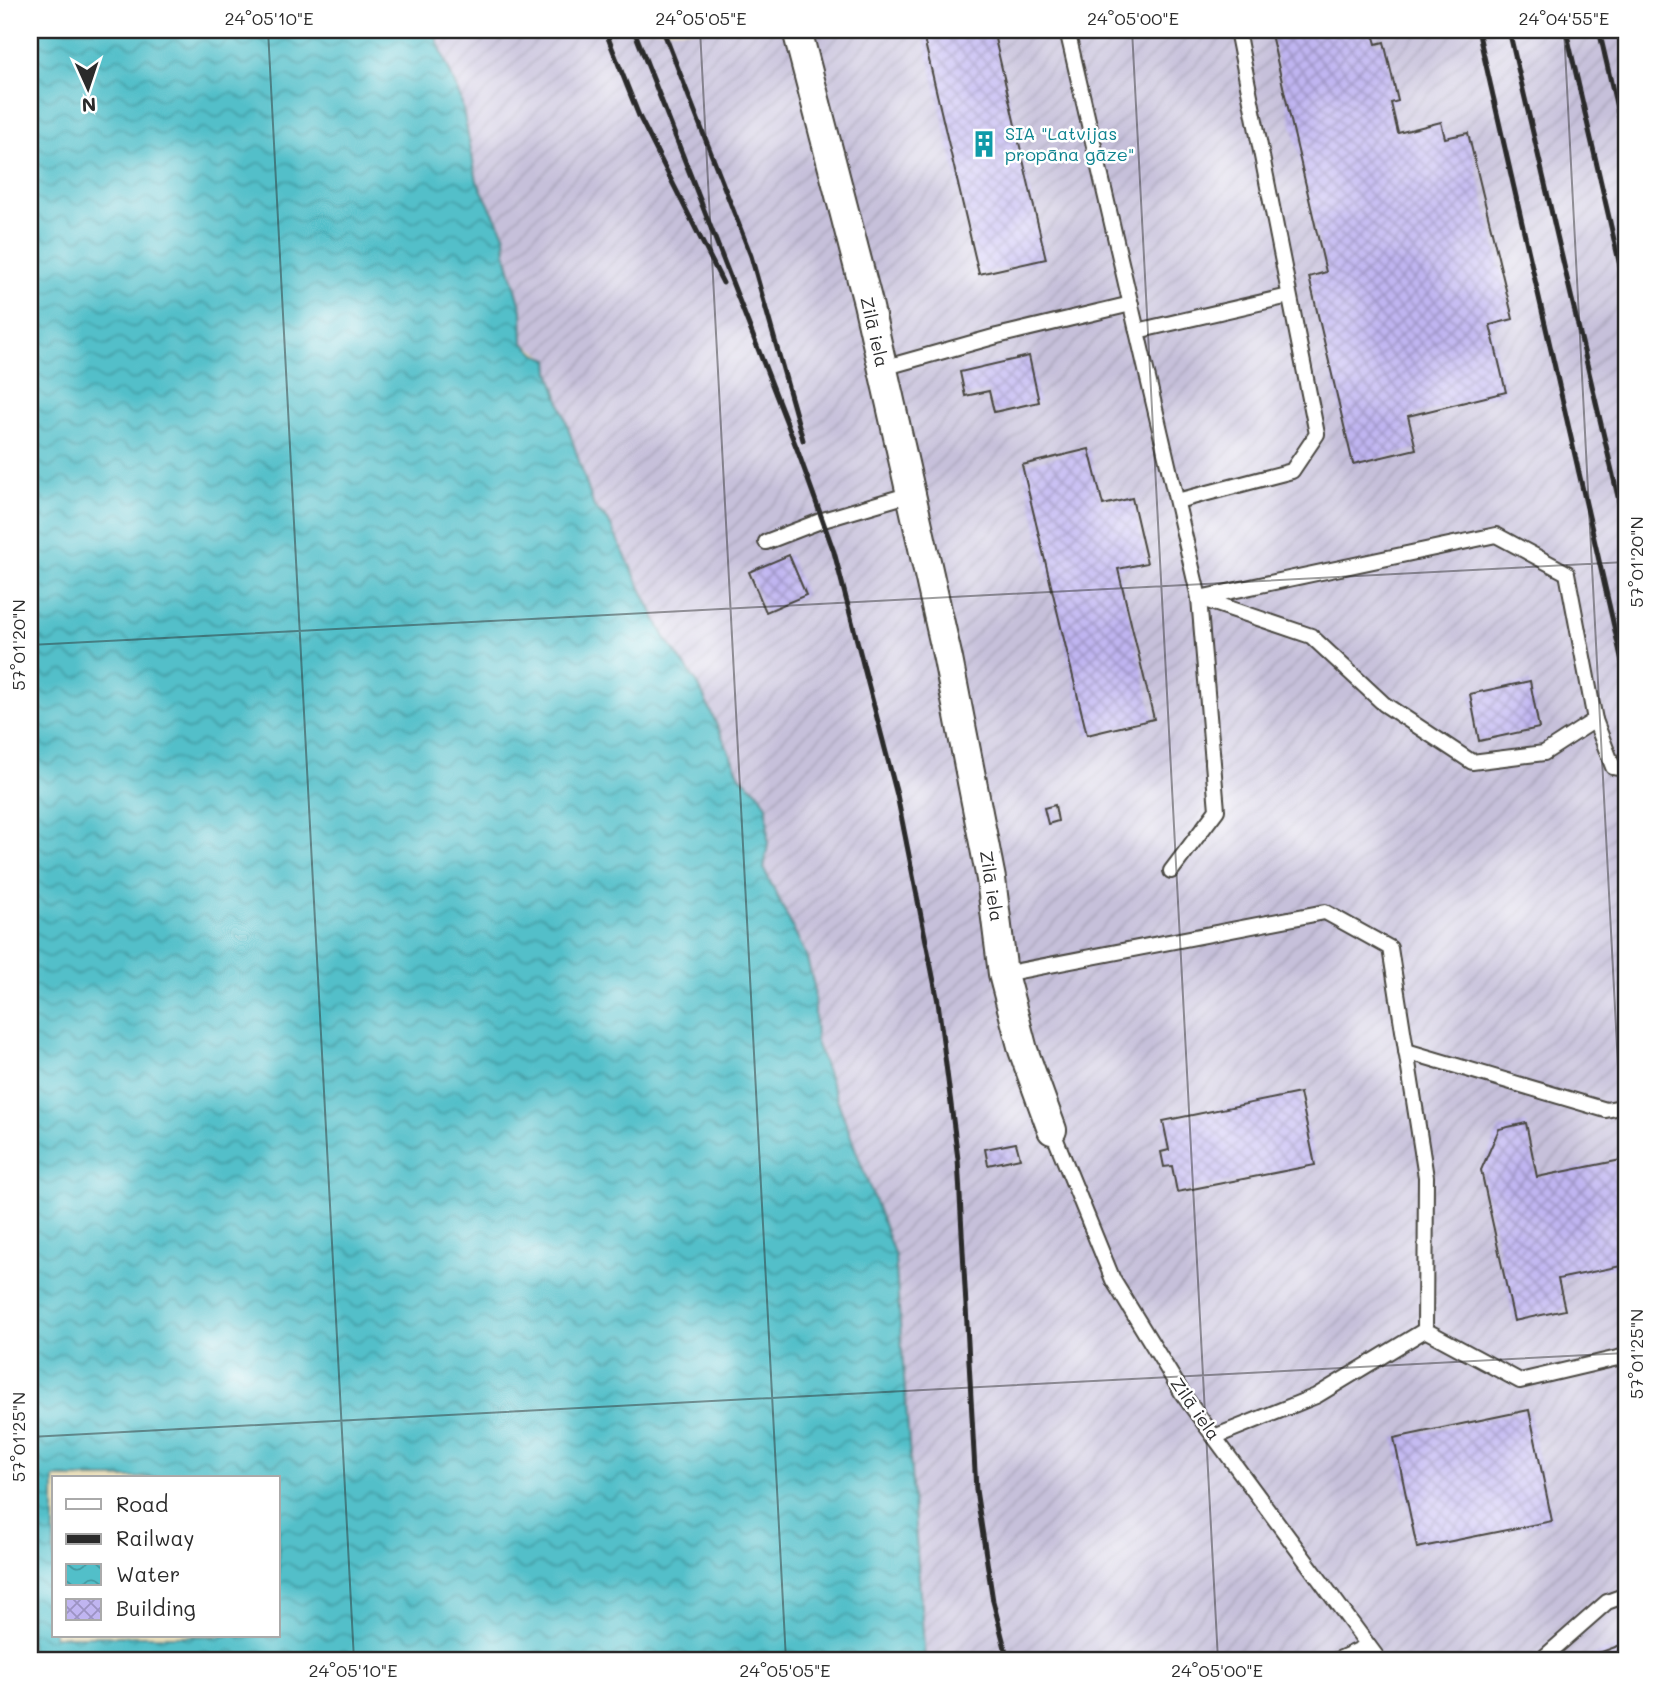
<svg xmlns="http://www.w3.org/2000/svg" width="1656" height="1690" font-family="Mali,sans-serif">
	<defs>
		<pattern id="industrial-furrows" width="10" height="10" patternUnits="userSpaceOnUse" patternTransform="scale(1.75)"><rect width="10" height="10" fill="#c6c0da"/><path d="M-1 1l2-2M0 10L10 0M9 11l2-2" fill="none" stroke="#aaa5bb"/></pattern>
		<pattern id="water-waves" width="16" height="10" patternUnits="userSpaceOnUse" patternTransform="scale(1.75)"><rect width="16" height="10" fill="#52bfc9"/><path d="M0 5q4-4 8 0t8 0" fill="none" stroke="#449ba3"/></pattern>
		<pattern id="building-cross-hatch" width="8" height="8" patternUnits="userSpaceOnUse" patternTransform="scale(1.75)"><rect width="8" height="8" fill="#c0b5f1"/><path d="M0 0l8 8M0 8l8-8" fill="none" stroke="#9c93c3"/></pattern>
	</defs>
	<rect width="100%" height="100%" fill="#fff"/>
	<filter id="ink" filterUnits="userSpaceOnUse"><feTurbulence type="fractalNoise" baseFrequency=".0143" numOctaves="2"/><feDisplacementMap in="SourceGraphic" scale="14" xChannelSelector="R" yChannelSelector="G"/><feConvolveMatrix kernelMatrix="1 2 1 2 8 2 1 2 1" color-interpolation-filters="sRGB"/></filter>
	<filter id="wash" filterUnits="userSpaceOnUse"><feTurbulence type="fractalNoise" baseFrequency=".00686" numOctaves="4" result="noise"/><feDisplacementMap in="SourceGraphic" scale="28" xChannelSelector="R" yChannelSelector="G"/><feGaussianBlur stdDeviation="1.57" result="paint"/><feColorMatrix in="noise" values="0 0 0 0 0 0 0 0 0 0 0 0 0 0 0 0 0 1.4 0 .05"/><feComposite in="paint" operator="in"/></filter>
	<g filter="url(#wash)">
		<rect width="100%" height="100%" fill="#eadfbb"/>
		<path fill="url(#industrial-furrows)" d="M 433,30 L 1626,30 L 1626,1660 L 925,1660 L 895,1256 L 816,1042 L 814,986 L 806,955 L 764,869 L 768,844 L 760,794 L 740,776 L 698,684 L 664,636 L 608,520 L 594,507 L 550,372 L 549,359 L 523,342 L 522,310 L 506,255 L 505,236 L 477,181 L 461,100 Z"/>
		<path fill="url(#water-waves)" stroke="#3e757a" stroke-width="2" fill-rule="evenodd" d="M 30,30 L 433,30 L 461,100 L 477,181 L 505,236 L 506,255 L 522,310 L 523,342 L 536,354 L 549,359 L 550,372 L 594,507 L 608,520 L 664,636 L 698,684 L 740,776 L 760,794 L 767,806 L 768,844 L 764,869 L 806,955 L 814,986 L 816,1042 L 895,1256 L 925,1660 L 30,1660 ZM 54,1478 L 278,1478 L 278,1636 L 54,1636 Z"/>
		<g id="blocks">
			<g fill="url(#building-cross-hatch)">
				<path d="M 922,30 L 993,30 L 1046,259 L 979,274 Z"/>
				<path d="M 1270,30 L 1372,30 L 1376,44 L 1384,42 L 1398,101 L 1391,103 L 1398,133 L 1441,122 L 1445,138 L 1468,133 L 1513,319 L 1490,325 L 1506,392 L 1408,416 L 1416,449 L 1353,464 L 1309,277 L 1326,272 Z"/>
				<path d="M 1029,356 L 1039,402 L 994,412 L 989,391 L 965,396 L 960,372 Z"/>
				<path d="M 1089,449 L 1103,505 L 1132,498 L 1147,563 L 1118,569 L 1154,719 L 1087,735 L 1022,465 Z"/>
				<path d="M 789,555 L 806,595 L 766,612 L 749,572 Z"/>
				<path d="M 1530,681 L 1539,728 L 1479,741 L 1470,694 Z"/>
				<path d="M 1055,805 L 1058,821 L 1048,824 L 1044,808 Z"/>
				<path d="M 1300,1093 L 1315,1165 L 1177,1192 L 1172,1166 L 1164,1167 L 1161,1152 L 1169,1150 L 1163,1121 Z"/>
				<path d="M 1526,1123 L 1537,1177 L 1626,1159 L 1626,1265 L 1558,1279 L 1565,1310 L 1514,1321 L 1481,1170 L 1499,1129 Z"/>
				<path d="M 1016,1143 L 1020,1158 L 988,1165 L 985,1149 Z"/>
				<path d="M 1529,1410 L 1552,1521 L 1417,1548 L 1394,1438 Z"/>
				<path d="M 1626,1643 L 1626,1660 L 1580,1660 Z"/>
			</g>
		</g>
	</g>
	<g filter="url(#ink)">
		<use href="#blocks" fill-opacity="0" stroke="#484641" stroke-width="2"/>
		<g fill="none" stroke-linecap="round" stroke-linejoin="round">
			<defs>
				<g id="lane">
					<path d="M 1067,30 L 1199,598 L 1217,810 L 1171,871"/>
					<path d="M 1137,331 L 1289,296"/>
					<path d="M 883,368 L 997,336 L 1131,304"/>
					<path d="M 1177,501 L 1292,471 L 1317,434 L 1237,30"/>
					<path d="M 1496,535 L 1567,573 L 1595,720 L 1544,753 L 1472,762 L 1384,704 L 1311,636 L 1199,598 Z"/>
					<path d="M 766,542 L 823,520 L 911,494"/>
					<path d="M 1595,720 L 1613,767 L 1626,769"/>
					<path d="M 1003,974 L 1325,912 L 1390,948 L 1426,1177 L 1425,1330 L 1316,1396 L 1214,1437"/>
					<path d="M 1406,1051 L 1606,1110 L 1626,1106"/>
					<path d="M 1052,1130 L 1113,1280 L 1184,1396 L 1379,1660"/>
					<path d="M 1425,1330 L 1520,1381 L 1626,1356"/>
					<path d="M 1337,1660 L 1368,1646 L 1368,1656"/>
					<path d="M 1541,1660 L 1607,1602 L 1626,1595"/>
				</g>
				<path id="street" d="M 797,30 L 868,303 L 948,659 L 991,879 L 1003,974 L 1023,1050 L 1052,1130"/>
			</defs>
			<use href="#lane" stroke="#484641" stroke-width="18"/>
			<use href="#street" stroke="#484641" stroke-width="32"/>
			<use href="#lane" stroke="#fff" stroke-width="14"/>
			<use href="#street" stroke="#fff" stroke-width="28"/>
			<g stroke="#2b2b2b" stroke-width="5">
				<path d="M 605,30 L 639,116 L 723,283"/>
				<path d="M 634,30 L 797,449 L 834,552 L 897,795 L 938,1002 L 958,1159 L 976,1490 L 993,1601 L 1008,1660"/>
				<path d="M 663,30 L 751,256 L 803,440"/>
				<path d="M 1478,30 L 1626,679"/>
				<path d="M 1509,30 L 1626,531"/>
				<path d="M 1566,30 L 1626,292"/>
				<path d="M 1599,30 L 1626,147"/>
			</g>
		</g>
	</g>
	<path fill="none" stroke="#2b2b2b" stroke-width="2" stroke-opacity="0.45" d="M 268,30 L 354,1660M 700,30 L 786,1660M 1132,30 L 1218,1660M 1564,30 L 1626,1219M 30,645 L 1626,562M 30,1437 L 1626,1353"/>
	<defs>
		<symbol id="building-bare" viewBox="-9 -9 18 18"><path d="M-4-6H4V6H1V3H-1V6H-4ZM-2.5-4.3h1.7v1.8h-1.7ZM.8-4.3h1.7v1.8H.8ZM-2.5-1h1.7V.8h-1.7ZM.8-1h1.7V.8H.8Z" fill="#0f9aa8" stroke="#fff" stroke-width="2.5" paint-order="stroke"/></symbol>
	</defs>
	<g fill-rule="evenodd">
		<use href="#building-bare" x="965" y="125" width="38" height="38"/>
	</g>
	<g text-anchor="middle" stroke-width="5" stroke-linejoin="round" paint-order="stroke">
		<g font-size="18" fill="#0d838f" stroke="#fff" text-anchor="start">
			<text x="1005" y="140">SIA "Latvijas<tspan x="1005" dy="21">propāna gāze"</tspan></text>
		</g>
		<g font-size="18" fill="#2b2b2b" stroke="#fff">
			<text transform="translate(874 332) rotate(77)" y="6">Zilā iela</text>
			<text transform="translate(991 886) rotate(81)" y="6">Zilā iela</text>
			<text transform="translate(1195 1409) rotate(55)" y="6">Zilā iela</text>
		</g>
	</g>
	<rect width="1656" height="1690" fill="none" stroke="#fff" stroke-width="77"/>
	<rect x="52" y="1476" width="228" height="161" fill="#ffffff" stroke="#aaaaaa" stroke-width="2"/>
	<rect x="66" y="1499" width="35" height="10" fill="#ffffff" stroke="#aaaaaa" stroke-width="2"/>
	<text x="116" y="1512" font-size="21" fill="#2b2b2b">Road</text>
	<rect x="66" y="1534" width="35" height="10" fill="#2b2b2b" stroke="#aaaaaa" stroke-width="2"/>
	<text x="116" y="1546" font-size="21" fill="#2b2b2b">Railway</text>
	<rect x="66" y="1564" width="35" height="21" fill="url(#water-waves)" stroke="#aaaaaa" stroke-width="2"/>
	<text x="116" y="1582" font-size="21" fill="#2b2b2b">Water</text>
	<rect x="66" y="1599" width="35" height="21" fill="url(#building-cross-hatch)" stroke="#aaaaaa" stroke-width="2"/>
	<text x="116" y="1616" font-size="21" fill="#2b2b2b">Building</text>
	<g transform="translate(88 88) rotate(177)" stroke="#ffffff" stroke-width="5" paint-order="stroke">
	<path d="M0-5L12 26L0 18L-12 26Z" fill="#2b2b2b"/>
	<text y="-10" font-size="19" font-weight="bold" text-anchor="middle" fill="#2b2b2b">N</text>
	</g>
	<rect x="38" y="38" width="1580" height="1614" fill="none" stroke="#2b2b2b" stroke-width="2.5"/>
	<g font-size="18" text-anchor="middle" fill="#2b2b2b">
		<text x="269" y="25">24°05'10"E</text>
		<text x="701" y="25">24°05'05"E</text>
		<text x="1133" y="25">24°05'00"E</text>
		<text x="1564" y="25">24°04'55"E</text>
		<text transform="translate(1637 562) rotate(-90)" y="6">57°01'20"N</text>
		<text transform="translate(19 645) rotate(-90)" y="6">57°01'20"N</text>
		<text transform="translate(1637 1354) rotate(-90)" y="6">57°01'25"N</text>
		<text transform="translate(19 1437) rotate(-90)" y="6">57°01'25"N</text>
		<text x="353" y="1677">24°05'10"E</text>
		<text x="785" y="1677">24°05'05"E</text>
		<text x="1217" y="1677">24°05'00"E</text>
	</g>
</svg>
